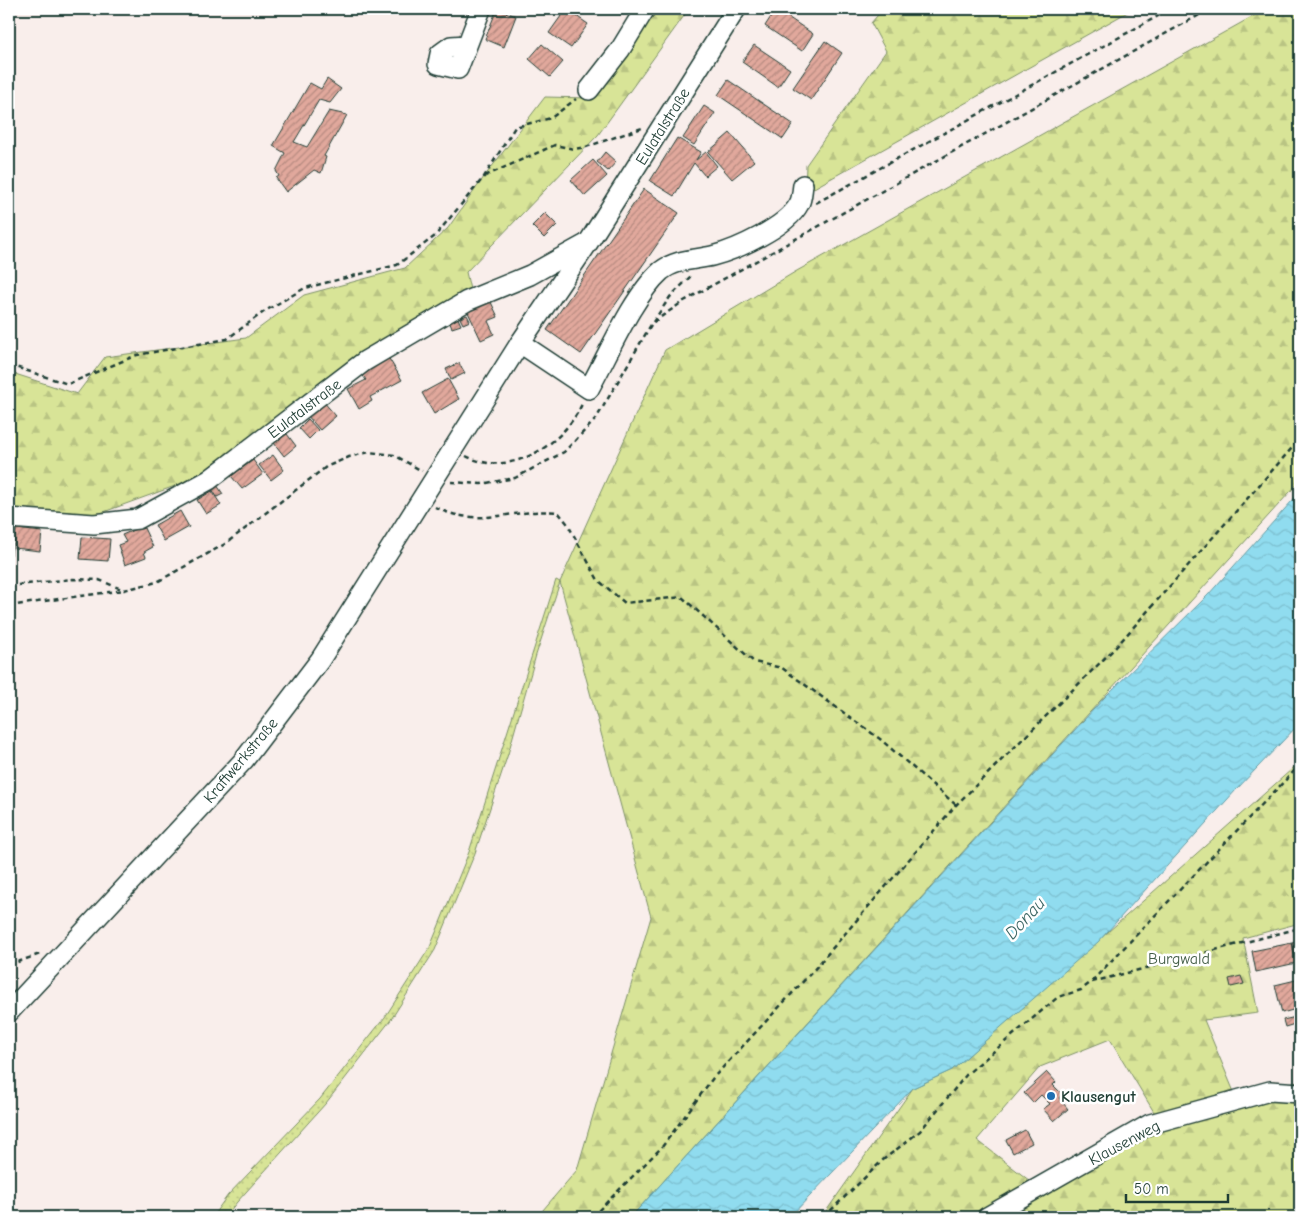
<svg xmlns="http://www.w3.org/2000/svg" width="1309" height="1226" font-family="'Comic Neue',sans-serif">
	<defs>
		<pattern id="grass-dots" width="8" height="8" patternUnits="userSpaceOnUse" patternTransform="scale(1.25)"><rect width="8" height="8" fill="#d8e497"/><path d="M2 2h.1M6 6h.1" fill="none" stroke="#b9c483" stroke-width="1.8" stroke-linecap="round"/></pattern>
		<pattern id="forest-firs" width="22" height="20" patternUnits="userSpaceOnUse" patternTransform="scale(1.25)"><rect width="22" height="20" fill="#d8e497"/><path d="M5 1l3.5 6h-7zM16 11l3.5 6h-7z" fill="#b9c483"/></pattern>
		<pattern id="water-waves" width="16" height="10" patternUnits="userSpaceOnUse" patternTransform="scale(1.25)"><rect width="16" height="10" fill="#90dcef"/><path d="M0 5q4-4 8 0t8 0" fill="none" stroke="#7cbece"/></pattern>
		<pattern id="building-hatch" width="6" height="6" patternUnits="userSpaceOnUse" patternTransform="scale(1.25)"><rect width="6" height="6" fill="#e1a89c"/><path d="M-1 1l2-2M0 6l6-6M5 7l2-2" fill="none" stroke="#b68a80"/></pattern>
	</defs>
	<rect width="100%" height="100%" fill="#f9eeeb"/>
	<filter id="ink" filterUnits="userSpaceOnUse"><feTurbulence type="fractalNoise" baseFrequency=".02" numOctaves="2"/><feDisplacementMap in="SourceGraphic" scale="10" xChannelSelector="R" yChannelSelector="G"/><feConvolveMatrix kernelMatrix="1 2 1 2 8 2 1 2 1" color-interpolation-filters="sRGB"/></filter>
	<g filter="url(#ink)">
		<path fill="url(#grass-dots)" stroke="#7c9066" d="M 556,580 L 560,582 L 536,655 L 508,754 L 475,853 L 435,950 L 390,1021 L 326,1103 L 237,1202 L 225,1217 L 212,1217 L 228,1195 L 320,1099 L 385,1017 L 430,947 L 469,852 Z"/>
		<g fill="url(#forest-firs)" stroke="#7c9066" fill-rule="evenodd">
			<path d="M 648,9 L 689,9 L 598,135 L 466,272 L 471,294 L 205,475 L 90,517 L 9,510 L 9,372 L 77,394 L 105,357 L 246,338 L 304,295 L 405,268 L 448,228 L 484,177 L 545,97 L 588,98 Z"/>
			<path d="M 883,9 L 1133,9 L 805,193 L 806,165 L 886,51 L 871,23 Z"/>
			<path d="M 1266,9 L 1300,9 L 1300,481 L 631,1217 L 537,1217 L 577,1170 L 651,917 L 560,582 L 665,350 L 795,272 Z"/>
			<path d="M 1300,762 L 1300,923 L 1243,938 L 1258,1013 L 1204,1020 L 1234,1092 L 1300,1081 L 1300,1215 L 1295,1217 L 1009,1217 L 1000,1204 L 973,1217 L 822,1217 L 913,1088 L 952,1070 ZM 1110,1039 L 1163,1127 L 1043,1191 L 977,1140 L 1040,1067 Z"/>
		</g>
		<path fill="url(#water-waves)" stroke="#639ca4" d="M 1300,492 L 1300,723 L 1236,790 L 1098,942 L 952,1070 L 913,1088 L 790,1217 L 631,1217 L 1104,698 L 1208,595 Z"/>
		<g fill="url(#building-hatch)" stroke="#1f3d34">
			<path d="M 497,9 L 516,16 L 504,47 L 485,39 Z"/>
			<path d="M 566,9 L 588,24 L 571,48 L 549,33 Z"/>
			<path d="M 776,9 L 813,34 L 802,51 L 765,26 Z"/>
			<path d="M 825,41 L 842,53 L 811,100 L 793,88 Z"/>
			<path d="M 542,44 L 563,62 L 550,77 L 529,59 Z"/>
			<path d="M 754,45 L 790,69 L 778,87 L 742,62 Z"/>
			<path d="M 327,79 L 341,89 L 330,103 L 319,100 L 294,142 L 307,147 L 329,111 L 347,115 L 324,156 L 326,157 L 321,173 L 314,170 L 286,192 L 276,178 L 279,176 L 276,171 L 285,153 L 273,146 L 310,83 L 321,89 Z"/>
			<path d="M 728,80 L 793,124 L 783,139 L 718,95 Z"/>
			<path d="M 704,106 L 715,113 L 694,145 L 683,138 Z"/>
			<path d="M 730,133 L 754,161 L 732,179 L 708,152 Z"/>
			<path d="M 677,138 L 701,152 L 696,160 L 706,152 L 717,166 L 705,176 L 694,163 L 674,196 L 650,181 Z"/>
			<path d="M 605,152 L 616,162 L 608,171 L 597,162 Z"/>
			<path d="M 593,160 L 607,176 L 585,196 L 571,180 Z"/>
			<path d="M 644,189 L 679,213 L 581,354 L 547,330 Z"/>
			<path d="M 545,213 L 557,225 L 544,238 L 532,226 Z"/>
			<path d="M 490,300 L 498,317 L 488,321 L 494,334 L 481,340 L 467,310 Z"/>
			<path d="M 467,315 L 470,321 L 463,324 L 460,318 Z"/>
			<path d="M 457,316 L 461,325 L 452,328 L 448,319 Z"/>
			<path d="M 388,357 L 402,380 L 370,397 L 372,401 L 359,409 L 348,389 L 366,380 L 361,373 Z"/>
			<path d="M 459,363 L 465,373 L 451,380 L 446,369 Z"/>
			<path d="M 448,379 L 459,399 L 434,414 L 422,393 Z"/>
			<path d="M 322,400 L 336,416 L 320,430 L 306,414 Z"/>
			<path d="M 308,419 L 318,430 L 309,439 L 299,428 Z"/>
			<path d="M 287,434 L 296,446 L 284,456 L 274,443 Z"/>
			<path d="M 273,455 L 284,470 L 271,480 L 259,465 Z"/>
			<path d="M 253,460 L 263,474 L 242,489 L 231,476 Z"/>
			<path d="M 217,485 L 223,494 L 217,497 L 212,489 Z"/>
			<path d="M 212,491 L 221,505 L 206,514 L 197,500 Z"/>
			<path d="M 180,511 L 189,527 L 164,541 L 155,525 Z"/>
			<path d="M 143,526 L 153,547 L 144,552 L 146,557 L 125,565 L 118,545 L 126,542 L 122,535 Z"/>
			<path d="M 16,529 L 42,532 L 40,551 L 14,548 Z"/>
			<path d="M 9,537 L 13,537 L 11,555 L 9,555 Z"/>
			<path d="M 82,537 L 110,539 L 108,561 L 80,559 Z"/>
			<path d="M 1300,941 L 1300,953 L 1294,954 L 1292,943 Z"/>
			<path d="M 1292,943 L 1296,963 L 1256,972 L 1252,951 Z"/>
			<path d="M 1241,976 L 1244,984 L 1231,987 L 1229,979 Z"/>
			<path d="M 1300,979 L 1300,1008 L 1282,1013 L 1275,985 Z"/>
			<path d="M 1296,1017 L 1298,1023 L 1285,1027 L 1283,1020 Z"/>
			<path d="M 1047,1072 L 1056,1082 L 1053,1085 L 1062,1094 L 1059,1098 L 1068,1109 L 1054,1121 L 1043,1109 L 1050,1104 L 1041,1095 L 1033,1103 L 1024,1093 Z"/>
			<path d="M 1025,1130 L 1032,1143 L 1013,1153 L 1006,1140 Z"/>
		</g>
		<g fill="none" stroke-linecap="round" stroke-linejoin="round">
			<defs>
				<g id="minor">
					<path d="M 467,45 L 451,46 L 440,54 L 438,64 L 458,69 L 481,9"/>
					<path d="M 589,90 L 620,50 L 645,9"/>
					<path d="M 520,343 L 589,389 C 608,355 633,296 661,271 C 676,259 695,260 712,256 C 736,250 787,227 799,204 C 802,199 802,191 803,185"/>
					<path d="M 9,518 L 94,524 L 138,519 L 209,480 L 365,361 L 467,301 L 530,275 L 584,245"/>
					<path d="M 9,1012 L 244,760 L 320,660 L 520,343 L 588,243 L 736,9"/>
					<path d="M 987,1217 L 1150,1124 L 1270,1091 L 1300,1093"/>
				</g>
			</defs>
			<use href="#minor" stroke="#1f3d34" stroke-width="22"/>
			<g stroke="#1f3d34" stroke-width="2.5" stroke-dasharray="5 4" stroke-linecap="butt">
				<path d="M 485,176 L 555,145 L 574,149 L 586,147 L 642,128"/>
				<path d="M 816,203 L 1171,9"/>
				<path d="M 653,322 L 670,297 L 691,276"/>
				<path d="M 9,365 L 68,384 L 137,355 L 227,339 L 265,311 L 305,288 L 397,265 L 435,236 L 484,177 L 515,127 L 551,118 L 576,99"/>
				<path d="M 466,456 C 510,479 563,445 582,404"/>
				<path d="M 451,482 L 481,484 L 515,478 L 564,452 L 596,419 L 652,323 L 684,301 L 1210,9"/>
				<path d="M 435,507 C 477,529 514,508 558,512 L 567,523 L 598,580 L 625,603 L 682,597 L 754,662 L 782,668 L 880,739 L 956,805"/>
				<path d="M 9,586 L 73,579 L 99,580 L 124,590 L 157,582 L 225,544 L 326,467 L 349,457 L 369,452 L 394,455 L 422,471"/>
				<path d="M 9,606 L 124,590"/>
				<path d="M 9,965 L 40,954"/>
				<path d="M 1092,982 L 1300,928"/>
				<path d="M 592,1217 L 662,1147 L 713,1078 L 812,972 L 956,805 L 1115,648 L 1300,439"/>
				<path d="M 824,1217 L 883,1160 L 920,1131 L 967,1074 L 1058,997 L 1081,990 L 1090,983 L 1300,765"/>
			</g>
			<use href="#minor" stroke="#fff" stroke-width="19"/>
		</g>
	</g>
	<circle fill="#1f6fb2" stroke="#fff" stroke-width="2" cx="1051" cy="1096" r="5"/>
	<g text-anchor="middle" stroke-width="5" stroke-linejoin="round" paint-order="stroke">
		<g font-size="16" fill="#1f3d34" stroke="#fff">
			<text transform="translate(662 126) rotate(-58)" y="6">Eulatalstraße</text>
			<text transform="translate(304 408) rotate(-37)" y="6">Eulatalstraße</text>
			<text transform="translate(240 760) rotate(-50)" y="6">Kraftwerkstraße</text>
			<text transform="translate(1124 1142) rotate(-28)" y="6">Klausenweg</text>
		</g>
		<g font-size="16" fill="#445e48" stroke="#fff">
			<text x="1179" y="964">Burgwald</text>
		</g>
		<g font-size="16" font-weight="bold" fill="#1f3d34" stroke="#fff" text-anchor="start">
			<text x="1061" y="1102">Klausengut</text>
		</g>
		<g font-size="18" font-style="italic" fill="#3b6563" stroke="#fff">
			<text transform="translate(1025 918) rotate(-47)" y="6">Donau</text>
		</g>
	</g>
	<rect width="1309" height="1226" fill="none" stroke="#fff" stroke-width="30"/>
	<rect x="15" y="15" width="1279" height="1196" fill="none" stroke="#1f3d34" stroke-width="2" filter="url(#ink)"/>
	<path d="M1126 1194v8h102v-8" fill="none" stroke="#1f3d34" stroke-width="2.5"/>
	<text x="1134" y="1194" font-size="15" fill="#1f3d34" stroke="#ffffff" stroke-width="4" paint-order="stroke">50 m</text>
</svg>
